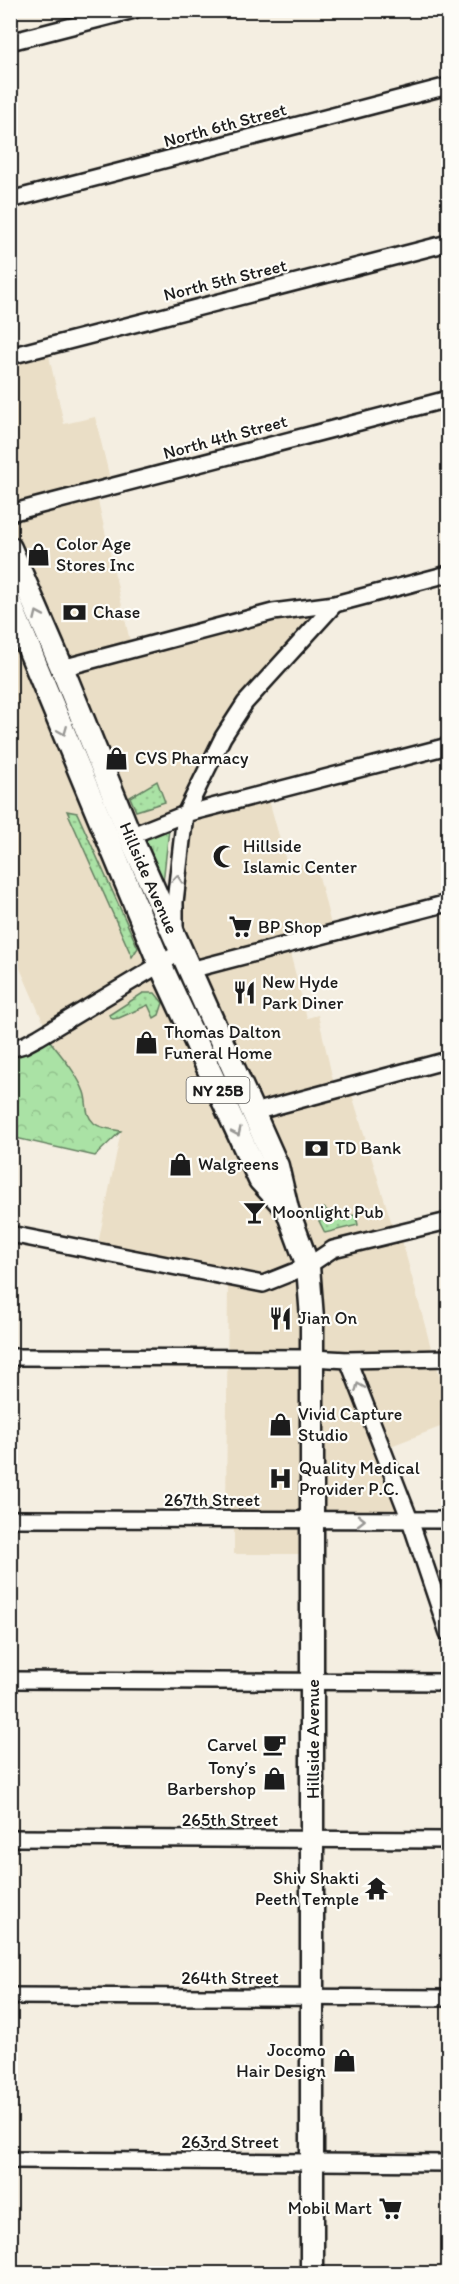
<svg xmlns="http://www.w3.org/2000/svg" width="459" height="2284" font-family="Itim,sans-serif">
	<defs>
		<pattern id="forest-crowns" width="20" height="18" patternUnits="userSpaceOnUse" patternTransform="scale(1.5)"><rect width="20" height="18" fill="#aae2a5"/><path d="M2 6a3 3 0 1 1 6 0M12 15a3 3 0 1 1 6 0" fill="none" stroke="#92c18d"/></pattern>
		<pattern id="park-tufts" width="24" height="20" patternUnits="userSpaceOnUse" patternTransform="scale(1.5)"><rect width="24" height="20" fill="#aae2a5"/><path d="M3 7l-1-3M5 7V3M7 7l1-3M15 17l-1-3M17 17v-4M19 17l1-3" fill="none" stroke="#92c18d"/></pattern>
		<pattern id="garden-dots" width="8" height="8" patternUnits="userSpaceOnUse" patternTransform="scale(1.5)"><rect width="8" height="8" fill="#aae2a5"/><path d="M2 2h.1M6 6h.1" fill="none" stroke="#92c18d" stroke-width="1.8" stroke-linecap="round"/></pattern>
	</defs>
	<rect width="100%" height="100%" fill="#f4eee1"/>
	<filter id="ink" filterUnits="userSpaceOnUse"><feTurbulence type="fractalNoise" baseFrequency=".0167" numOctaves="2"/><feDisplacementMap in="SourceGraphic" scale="12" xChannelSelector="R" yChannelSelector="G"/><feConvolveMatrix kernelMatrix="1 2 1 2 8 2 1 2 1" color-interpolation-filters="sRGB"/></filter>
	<g filter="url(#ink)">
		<path fill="#eadec6" d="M 47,347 L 64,424 L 95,417 L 112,487 L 96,492 L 132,650 L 335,604 L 245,703 L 185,814 L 267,793 L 288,868 L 315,860 L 333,933 L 288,945 L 307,1018 L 318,1015 L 335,1089 L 349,1085 L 395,1234 L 400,1233 L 434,1359 L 448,1397 L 448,1424 L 383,1449 L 410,1520 L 313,1520 L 313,1554 L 234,1554 L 234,1520 L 226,1519 L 228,1278 L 97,1249 L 121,1131 L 95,1142 L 16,959 L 11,960 L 10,603 L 96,812 L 286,1208 L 175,937 L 185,815 L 130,836 L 11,548 L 11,357 Z"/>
		<path fill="url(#forest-crowns)" stroke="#637f60" stroke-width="1.5" d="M 50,1041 C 62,1057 77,1073 84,1092 C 88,1103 84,1114 94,1123 C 101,1129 112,1129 121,1131 L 95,1156 L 11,1137 L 11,1052 Z"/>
		<path fill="url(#park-tufts)" stroke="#637f60" stroke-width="1.5" d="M 167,828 L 169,829 L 163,883 L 142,838 Z"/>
		<g fill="url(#garden-dots)" stroke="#637f60" stroke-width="1.5">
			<path d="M 157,781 L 165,802 L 136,811 L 130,797 Z"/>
			<path d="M 67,811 L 77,813 L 138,948 L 132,957 Z"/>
			<path d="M 143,993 L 155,993 L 163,1003 L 159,1015 L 154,1018 L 148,1005 L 119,1018 L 113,1019 L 109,1015 Z"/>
			<path d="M 324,1208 L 329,1212 L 331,1218 L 356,1215 L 358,1225 L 325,1233 L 316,1215 Z"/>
		</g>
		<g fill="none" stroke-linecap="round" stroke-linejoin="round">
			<defs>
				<g id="street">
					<path d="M 10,42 L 134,10"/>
					<path d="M 10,200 L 448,86"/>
					<path d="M 10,356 L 448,243"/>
					<path d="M 10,513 L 448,399"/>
					<path d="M 62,668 L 273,612 L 335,604 L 448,574"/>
					<path d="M 130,836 L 185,814 L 448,746"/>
					<path d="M 175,928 L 175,902 L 185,814 L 223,737 L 245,703 L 335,604"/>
					<path d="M 190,970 L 448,903"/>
					<path d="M 10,1049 L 24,1045 L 39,1037 L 182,951"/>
					<path d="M 254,1112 L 448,1060"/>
					<path d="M 10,1234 L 263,1284 L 308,1266 L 333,1249 L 448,1221"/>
					<path d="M 10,1357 L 312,1358 L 348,1360 L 448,1358"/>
					<path d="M 348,1360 L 410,1520 L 448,1633"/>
					<path d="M 10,1519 L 448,1520"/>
					<path d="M 10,1680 L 448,1682"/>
					<path d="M 10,1838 L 448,1840"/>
					<path d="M 10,1996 L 448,1998"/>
					<path d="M 10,2160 L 448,2163"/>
				</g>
				<g id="primary">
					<path id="s1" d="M 10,548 L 62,668 L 130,836 L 277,1166 L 287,1209 L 308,1266 L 312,1318 L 312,2274"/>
					<path d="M 10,603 L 160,964 L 260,1180 L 286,1208"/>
				</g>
			</defs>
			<use href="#street" stroke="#1c1c1c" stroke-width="20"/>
			<use href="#primary" stroke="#1c1c1c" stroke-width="27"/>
			<use href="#street" stroke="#fdfcf7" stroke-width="15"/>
			<use href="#primary" stroke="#fdfcf7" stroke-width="22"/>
		</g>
		<defs><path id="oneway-chevron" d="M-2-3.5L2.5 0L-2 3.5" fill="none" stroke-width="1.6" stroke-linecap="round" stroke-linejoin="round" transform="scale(1.5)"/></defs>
		<g stroke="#989794">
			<use href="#oneway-chevron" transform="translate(38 615) rotate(-114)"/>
			<use href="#oneway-chevron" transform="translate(63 731) rotate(68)"/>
			<use href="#oneway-chevron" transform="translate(177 879) rotate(-85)"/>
			<use href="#oneway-chevron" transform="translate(237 1132) rotate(65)"/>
			<use href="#oneway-chevron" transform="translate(359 1387) rotate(-112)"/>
			<use href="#oneway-chevron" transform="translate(361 1520)"/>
		</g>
	</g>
	<defs>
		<symbol id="shop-bare" viewBox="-9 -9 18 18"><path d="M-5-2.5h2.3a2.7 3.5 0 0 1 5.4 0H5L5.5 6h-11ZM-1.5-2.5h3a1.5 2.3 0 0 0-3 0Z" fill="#1c1c1c" stroke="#fdfcf7" stroke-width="2.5" paint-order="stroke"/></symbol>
		<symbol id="bank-bare" viewBox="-9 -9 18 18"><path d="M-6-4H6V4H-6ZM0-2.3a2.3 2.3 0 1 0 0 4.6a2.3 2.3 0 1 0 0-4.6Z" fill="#1c1c1c" stroke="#fdfcf7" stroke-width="2.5" paint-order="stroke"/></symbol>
		<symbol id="mosque-bare" viewBox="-9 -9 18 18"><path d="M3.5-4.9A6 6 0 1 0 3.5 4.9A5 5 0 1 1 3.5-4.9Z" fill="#1c1c1c" stroke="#fdfcf7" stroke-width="2.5" paint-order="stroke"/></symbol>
		<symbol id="supermarket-bare" viewBox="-9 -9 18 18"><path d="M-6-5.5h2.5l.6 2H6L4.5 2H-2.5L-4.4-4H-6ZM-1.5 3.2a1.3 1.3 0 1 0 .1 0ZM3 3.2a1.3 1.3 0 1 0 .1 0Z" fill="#1c1c1c" stroke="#fdfcf7" stroke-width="2.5" paint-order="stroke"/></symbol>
		<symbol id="restaurant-bare" viewBox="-9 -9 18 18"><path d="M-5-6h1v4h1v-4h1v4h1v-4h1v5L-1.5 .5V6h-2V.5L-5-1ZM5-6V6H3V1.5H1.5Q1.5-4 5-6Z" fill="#1c1c1c" stroke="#fdfcf7" stroke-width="2.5" paint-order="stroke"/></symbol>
		<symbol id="bar-bare" viewBox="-9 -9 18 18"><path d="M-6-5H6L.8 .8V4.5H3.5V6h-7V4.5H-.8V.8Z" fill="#1c1c1c" stroke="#fdfcf7" stroke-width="2.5" paint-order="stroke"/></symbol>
		<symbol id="hospital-bare" viewBox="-9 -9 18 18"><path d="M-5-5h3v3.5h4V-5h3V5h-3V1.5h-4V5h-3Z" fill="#1c1c1c" stroke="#fdfcf7" stroke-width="2.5" paint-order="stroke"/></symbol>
		<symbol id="cafe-bare" viewBox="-9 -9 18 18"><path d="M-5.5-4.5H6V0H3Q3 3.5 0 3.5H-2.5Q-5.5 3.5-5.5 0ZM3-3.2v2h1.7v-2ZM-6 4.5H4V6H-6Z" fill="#1c1c1c" stroke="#fdfcf7" stroke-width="2.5" paint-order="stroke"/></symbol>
		<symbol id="temple-bare" viewBox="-9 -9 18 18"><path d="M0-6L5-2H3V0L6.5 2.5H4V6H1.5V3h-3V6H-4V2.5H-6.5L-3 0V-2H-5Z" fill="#1c1c1c" stroke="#fdfcf7" stroke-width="2.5" paint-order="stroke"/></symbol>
	</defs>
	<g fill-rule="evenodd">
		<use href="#shop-bare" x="22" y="538" width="33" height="33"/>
		<use href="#bank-bare" x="58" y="596" width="33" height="33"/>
		<use href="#shop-bare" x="100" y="742" width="33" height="33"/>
		<use href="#mosque-bare" x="208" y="840" width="33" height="33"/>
		<use href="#supermarket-bare" x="224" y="910" width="33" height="33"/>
		<use href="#restaurant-bare" x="228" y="976" width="33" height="33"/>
		<use href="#shop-bare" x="130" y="1026" width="33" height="33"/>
		<use href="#bank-bare" x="300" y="1132" width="33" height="33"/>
		<use href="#shop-bare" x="164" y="1148" width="33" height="33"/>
		<use href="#bar-bare" x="238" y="1196" width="33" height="33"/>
		<use href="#restaurant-bare" x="264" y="1302" width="33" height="33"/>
		<use href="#shop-bare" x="264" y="1408" width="33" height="33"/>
		<use href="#hospital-bare" x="264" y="1462" width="33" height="33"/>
		<use href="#cafe-bare" x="258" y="1728" width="33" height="33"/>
		<use href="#shop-bare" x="258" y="1762" width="33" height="33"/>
		<use href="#temple-bare" x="360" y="1872" width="33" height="33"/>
		<use href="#shop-bare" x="328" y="2044" width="33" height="33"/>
		<use href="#supermarket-bare" x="374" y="2192" width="33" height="33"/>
	</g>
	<g text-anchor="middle" stroke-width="4.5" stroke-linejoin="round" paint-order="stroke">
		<rect fill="#fdfcf7" stroke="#605f5e" stroke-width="1.5" x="186.5" y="1077" width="63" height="26" rx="4.5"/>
		<g font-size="16" font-weight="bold" fill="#1c1c1c">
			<text x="218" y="1096">NY 25B</text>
		</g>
		<g font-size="18" fill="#1c1c1c" stroke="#fdfcf7">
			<text transform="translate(225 125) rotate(-15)" y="6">North 6th Street</text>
			<text transform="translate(225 280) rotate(-14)" y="6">North 5th Street</text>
			<text transform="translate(225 437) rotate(-15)" y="6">North 4th Street</text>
			<text dy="6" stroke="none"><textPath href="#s1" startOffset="358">Hillside Avenue</textPath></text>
			<text x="212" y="1506">267th Street</text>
			<text transform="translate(313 1739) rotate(-90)" y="6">Hillside Avenue</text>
			<text x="230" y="1826">265th Street</text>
			<text x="230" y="1984">264th Street</text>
			<text x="230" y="2148">263rd Street</text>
		</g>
		<g font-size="18" fill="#1c1c1c" stroke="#fdfcf7" text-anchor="start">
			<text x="56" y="550">Color Age<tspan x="56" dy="21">Stores Inc</tspan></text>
			<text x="93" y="618">Chase</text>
			<text x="135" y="764">CVS Pharmacy</text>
			<text x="243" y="852">Hillside<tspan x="243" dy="21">Islamic Center</tspan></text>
			<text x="258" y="933">BP Shop</text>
			<text x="262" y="988">New Hyde<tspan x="262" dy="21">Park Diner</tspan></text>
			<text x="164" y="1038">Thomas Dalton<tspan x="164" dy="21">Funeral Home</tspan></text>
			<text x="335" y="1154">TD Bank</text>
			<text x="198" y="1170">Walgreens</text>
			<text x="272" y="1218">Moonlight Pub</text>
			<text x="298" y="1324">Jian On</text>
			<text x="298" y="1420">Vivid Capture<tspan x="298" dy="21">Studio</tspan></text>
			<text x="299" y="1474">Quality Medical<tspan x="299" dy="21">Provider P.C.</tspan></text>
			<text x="257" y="1751" text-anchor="end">Carvel</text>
			<text x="256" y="1774" text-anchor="end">Tony’s<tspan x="256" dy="21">Barbershop</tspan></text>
			<text x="359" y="1884" text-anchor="end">Shiv Shakti<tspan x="359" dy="21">Peeth Temple</tspan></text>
			<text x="326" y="2056" text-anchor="end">Jocomo<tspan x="326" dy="21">Hair Design</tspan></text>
			<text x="372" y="2214" text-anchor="end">Mobil Mart</text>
		</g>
	</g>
	<rect width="459" height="2284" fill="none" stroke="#fdfcf7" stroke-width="36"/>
	<rect x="18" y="18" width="423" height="2248" fill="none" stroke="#1c1c1c" stroke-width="2" filter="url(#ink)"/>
</svg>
